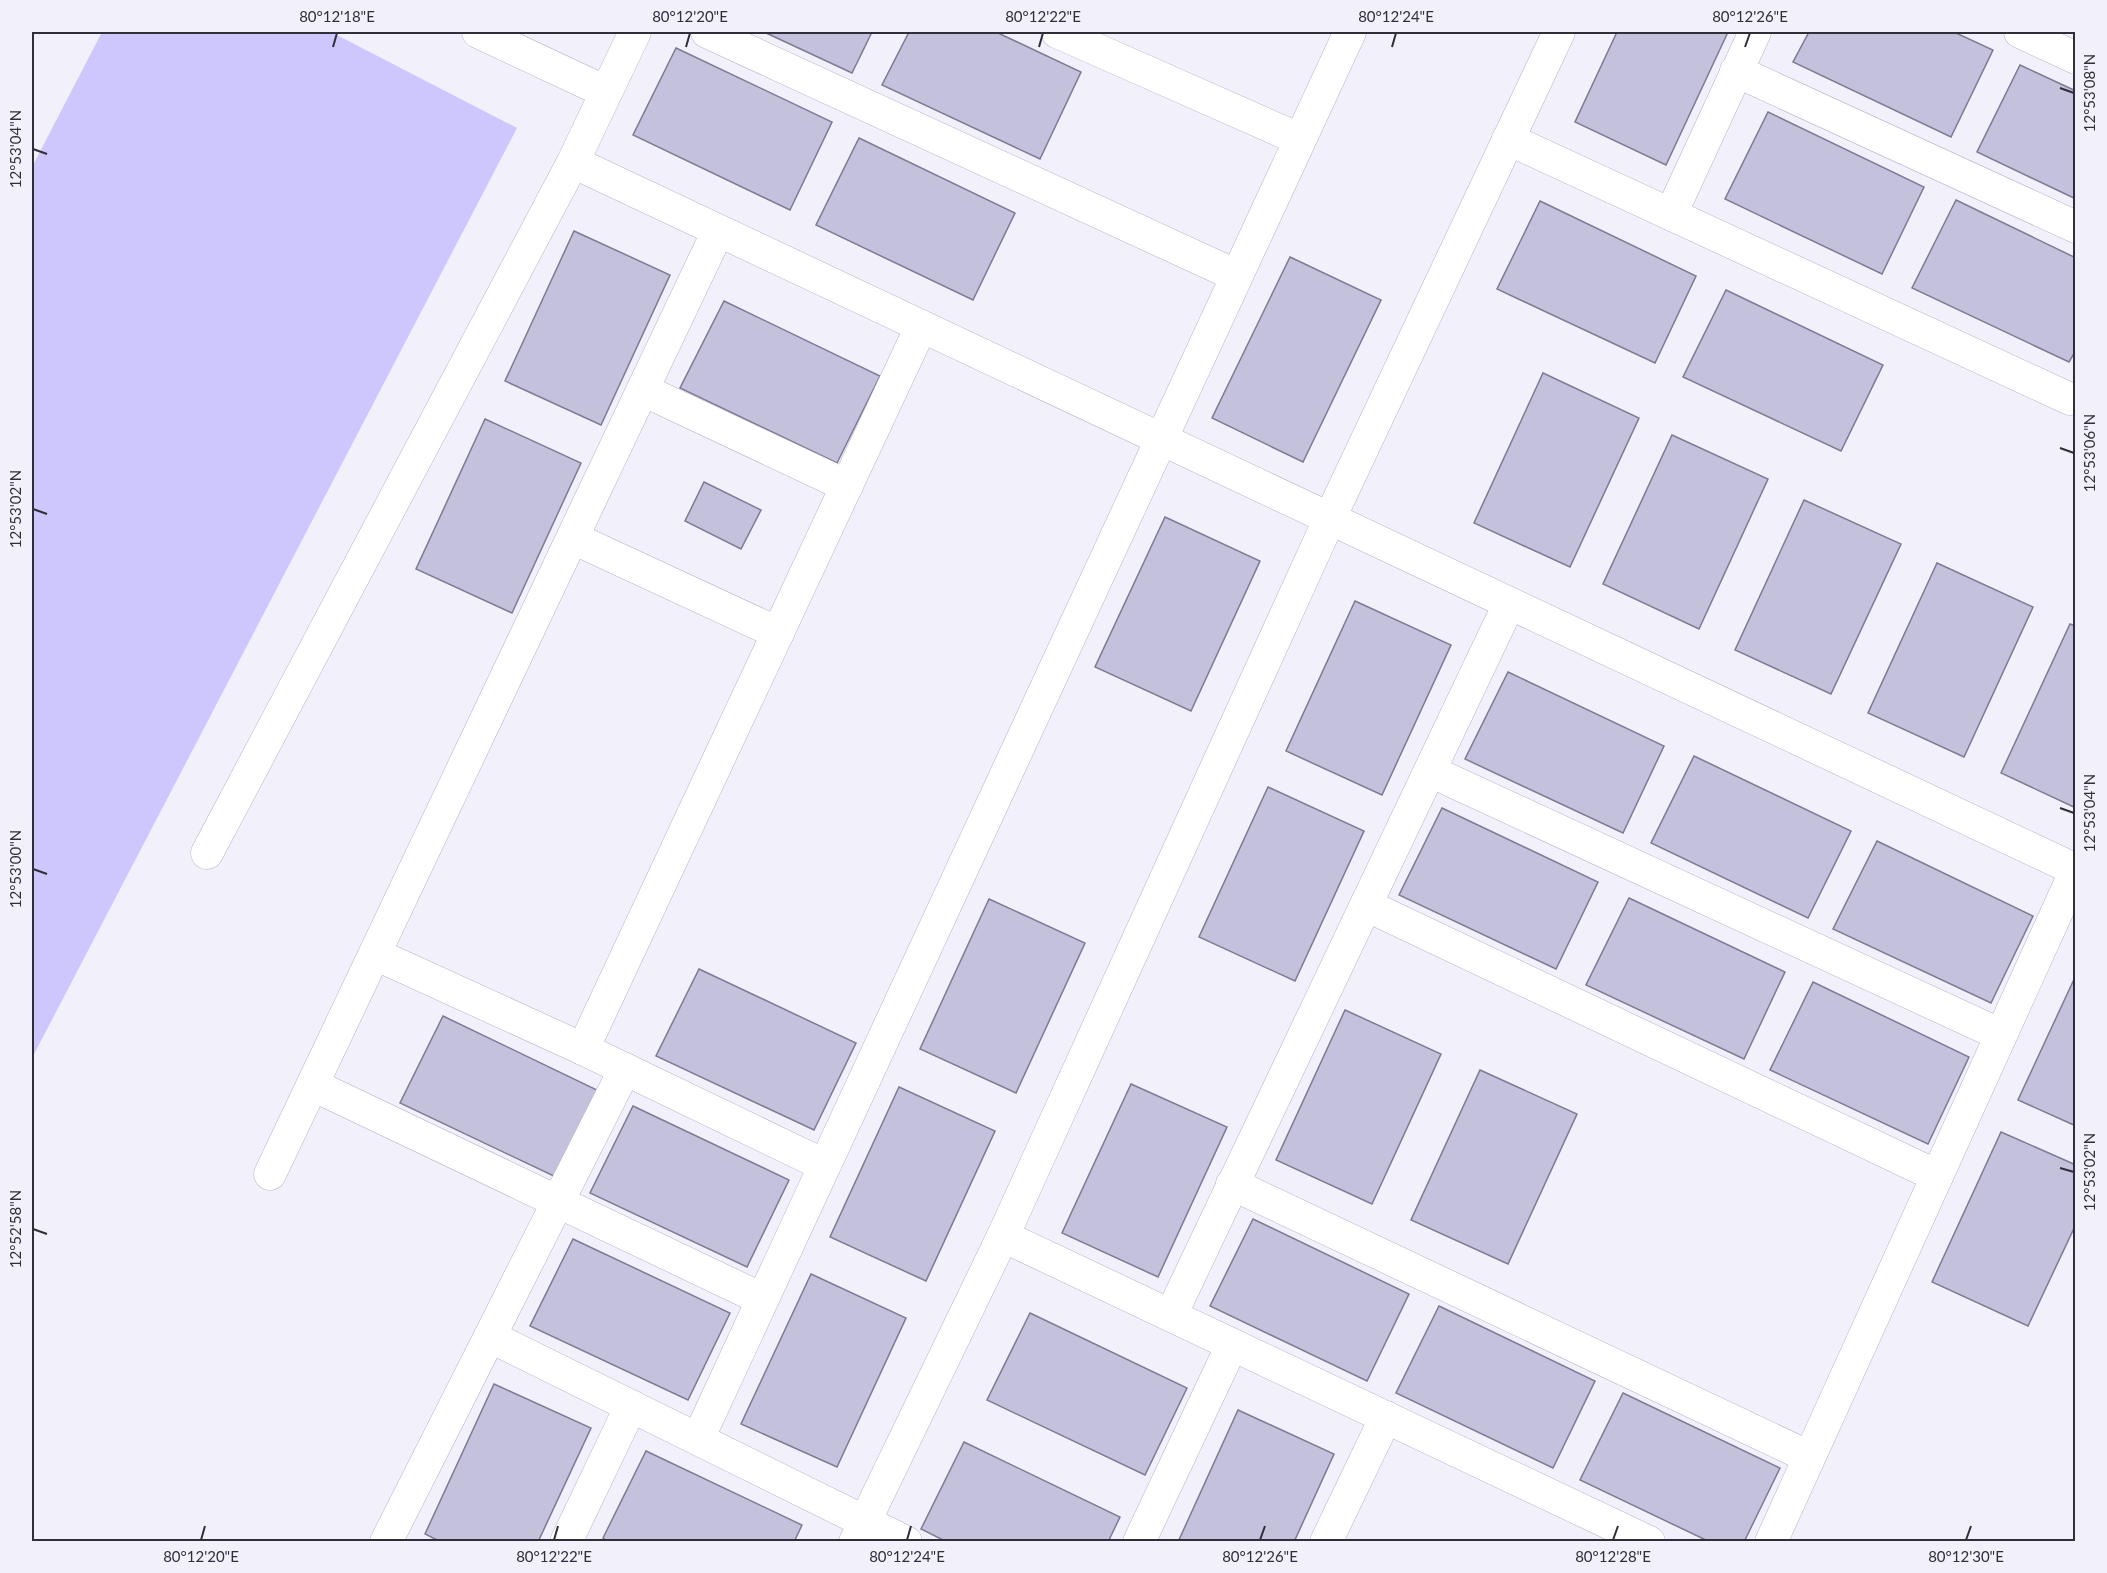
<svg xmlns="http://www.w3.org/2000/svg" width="2107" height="1573" font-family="Lato,sans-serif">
	<rect width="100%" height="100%" fill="#f1f0fb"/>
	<path fill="#cec7fd" d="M 102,32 L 331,32 L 517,128 L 32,1058 L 32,167 Z"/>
	<g fill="#c4c1dc" stroke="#7d7a93" stroke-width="1.5">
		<path d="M 764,32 L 872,32 L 852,73 Z"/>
		<path d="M 909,32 L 996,32 L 1081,72 L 1040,159 L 882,85 Z"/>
		<path d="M 1617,32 L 1728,32 L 1666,165 L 1575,122 Z"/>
		<path d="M 1809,32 L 1954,32 L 1993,50 L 1951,137 L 1793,62 Z"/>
		<path d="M 676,48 L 832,122 L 790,210 L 633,135 Z"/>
		<path d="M 2020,65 L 2076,91 L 2076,199 L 1977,152 Z"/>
		<path d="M 1768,112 L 1924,187 L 1882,274 L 1725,199 Z"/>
		<path d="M 859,138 L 1015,213 L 973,300 L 816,225 Z"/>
		<path d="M 1956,200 L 2076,258 L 2076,350 L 2069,362 L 1912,288 Z"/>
		<path d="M 1540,201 L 1696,276 L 1655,363 L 1497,289 Z"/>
		<path d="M 574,231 L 670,275 L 601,425 L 505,381 Z"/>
		<path d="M 1290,257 L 1381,300 L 1303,462 L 1212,418 Z"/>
		<path d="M 1726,290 L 1883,365 L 1841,451 L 1683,377 Z"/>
		<path d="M 724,301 L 880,376 L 837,463 L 680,388 Z"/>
		<path d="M 1543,373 L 1639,418 L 1570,567 L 1474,523 Z"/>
		<path d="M 485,419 L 581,463 L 512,613 L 416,569 Z"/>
		<path d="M 1672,435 L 1768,479 L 1699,629 L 1603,584 Z"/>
		<path d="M 704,482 L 761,510 L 741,549 L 685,521 Z"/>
		<path d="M 1804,500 L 1901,544 L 1831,694 L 1735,650 Z"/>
		<path d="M 1165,517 L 1260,561 L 1191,711 L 1095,667 Z"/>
		<path d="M 1937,563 L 2033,607 L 1964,757 L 1868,713 Z"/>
		<path d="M 1355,601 L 1451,645 L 1382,795 L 1286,751 Z"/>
		<path d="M 2070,624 L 2076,626 L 2076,808 L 2001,773 Z"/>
		<path d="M 1508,672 L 1664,746 L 1623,833 L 1465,759 Z"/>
		<path d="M 1694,756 L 1851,831 L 1808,918 L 1651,843 Z"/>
		<path d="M 1268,787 L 1364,831 L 1295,981 L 1199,937 Z"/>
		<path d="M 1442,808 L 1598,882 L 1556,969 L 1399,895 Z"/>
		<path d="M 1877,841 L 2033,916 L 1991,1003 L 1833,929 Z"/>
		<path d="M 1629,898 L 1785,972 L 1744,1059 L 1586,985 Z"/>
		<path d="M 989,899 L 1085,943 L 1016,1093 L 920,1049 Z"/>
		<path d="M 699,969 L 856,1043 L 814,1130 L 656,1056 Z"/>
		<path d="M 2076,975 L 2076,1126 L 2018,1100 Z"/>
		<path d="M 1813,982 L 1969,1057 L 1928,1144 L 1770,1070 Z"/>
		<path d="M 1345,1010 L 1441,1054 L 1372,1204 L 1276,1160 Z"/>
		<path d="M 443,1016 L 599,1091 L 558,1178 L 400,1103 Z"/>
		<path d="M 1480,1070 L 1577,1114 L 1508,1264 L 1411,1220 Z"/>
		<path d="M 1131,1084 L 1227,1127 L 1158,1277 L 1062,1233 Z"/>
		<path d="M 899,1087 L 995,1131 L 926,1281 L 830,1237 Z"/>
		<path d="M 633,1106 L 789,1180 L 747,1267 L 590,1193 Z"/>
		<path d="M 2001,1132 L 2076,1165 L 2076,1224 L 2028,1326 L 1932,1282 Z"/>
		<path d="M 1253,1219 L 1409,1294 L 1367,1381 L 1210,1306 Z"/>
		<path d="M 573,1239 L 730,1313 L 688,1400 L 530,1326 Z"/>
		<path d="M 811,1274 L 906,1318 L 837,1467 L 741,1424 Z"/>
		<path d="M 1439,1306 L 1595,1381 L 1553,1468 L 1396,1393 Z"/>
		<path d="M 1030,1313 L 1187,1388 L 1145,1475 L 987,1400 Z"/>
		<path d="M 494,1384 L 591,1428 L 538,1542 L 441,1542 L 425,1534 Z"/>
		<path d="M 1623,1393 L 1780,1468 L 1744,1542 L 1710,1542 L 1580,1480 Z"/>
		<path d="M 1238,1410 L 1334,1454 L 1294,1542 L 1178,1542 Z"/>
		<path d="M 964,1442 L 1120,1517 L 1108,1542 L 947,1542 L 921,1529 Z"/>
		<path d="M 646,1451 L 802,1525 L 794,1542 L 609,1542 L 603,1538 Z"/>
	</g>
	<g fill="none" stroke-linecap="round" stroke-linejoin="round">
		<defs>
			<g id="minor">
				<path d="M 478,32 L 606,92"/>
				<path d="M 707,32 L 1235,275"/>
				<path d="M 1057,32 L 1299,139"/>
				<path d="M 2020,32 L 2076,58"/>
				<path d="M 1736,71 L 2076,227"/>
				<path d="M 1508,139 L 2070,399"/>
				<path d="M 573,162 L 2076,870"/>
				<path d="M 1671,214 L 1755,32"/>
				<path d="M 643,390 L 847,486"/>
				<path d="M 573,538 L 778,633"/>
				<path d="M 1430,771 L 2001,1035"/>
				<path d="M 207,853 L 573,162 L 635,32"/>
				<path d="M 1366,905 L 1937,1176"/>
				<path d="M 375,954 L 583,1049 L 824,1165"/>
				<path d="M 583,1049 L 921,327"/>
				<path d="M 313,1085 L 762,1299"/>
				<path d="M 270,1174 L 718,231"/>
				<path d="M 1232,1184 L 1809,1457"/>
				<path d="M 1003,1236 L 1649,1542"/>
				<path d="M 1171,1315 L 1509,604"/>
				<path d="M 491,1337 L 906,1542"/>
				<path d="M 698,1439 L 1350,32"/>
				<path d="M 386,1542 L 625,1069"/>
				<path d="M 566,1542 L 631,1406"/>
				<path d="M 855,1542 L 1003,1236 L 1329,520 L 1559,32"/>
				<path d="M 1139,1542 L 1232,1345"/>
				<path d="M 1326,1542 L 1386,1417"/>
				<path d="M 1771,1542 L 2076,870"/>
			</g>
		</defs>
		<use href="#minor" stroke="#b6b3ce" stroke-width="33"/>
		<use href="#minor" stroke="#fff" stroke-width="32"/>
	</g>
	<path fill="none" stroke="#2f2e39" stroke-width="2" d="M 333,47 L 337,33M 686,47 L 690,33M 1039,47 L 1043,33M 1392,47 L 1396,33M 1745,47 L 1750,33M 2060,88 L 2074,93M 33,149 L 47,154M 2060,448 L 2074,453M 33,509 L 47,514M 2060,808 L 2074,813M 33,869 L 47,874M 2060,1168 L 2074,1172M 33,1229 L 47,1234M 201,1540 L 205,1526M 554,1540 L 558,1526M 907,1540 L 911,1526M 1260,1540 L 1265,1526M 1613,1540 L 1618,1526M 1966,1540 L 1971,1526"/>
	<rect width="2107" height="1573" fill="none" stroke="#f1f0fb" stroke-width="66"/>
	<rect x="33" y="33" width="2041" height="1507" fill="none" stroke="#2f2e39" stroke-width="2"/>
	<g font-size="15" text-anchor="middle" fill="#2f2e39">
		<text x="337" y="22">80°12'18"E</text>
		<text x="690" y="22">80°12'20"E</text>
		<text x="1043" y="22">80°12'22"E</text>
		<text x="1396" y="22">80°12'24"E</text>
		<text x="1750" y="22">80°12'26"E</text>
		<text transform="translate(2090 93) rotate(-90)" y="5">12°53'08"N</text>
		<text transform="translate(16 149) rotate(-90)" y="5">12°53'04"N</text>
		<text transform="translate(2090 453) rotate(-90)" y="5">12°53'06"N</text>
		<text transform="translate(16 509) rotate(-90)" y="5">12°53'02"N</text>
		<text transform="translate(2090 813) rotate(-90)" y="5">12°53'04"N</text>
		<text transform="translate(16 869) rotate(-90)" y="5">12°53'00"N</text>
		<text transform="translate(2090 1172) rotate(-90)" y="5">12°53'02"N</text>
		<text transform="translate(16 1229) rotate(-90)" y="5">12°52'58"N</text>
		<text x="201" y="1562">80°12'20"E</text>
		<text x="554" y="1562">80°12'22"E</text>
		<text x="907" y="1562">80°12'24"E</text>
		<text x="1260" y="1562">80°12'26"E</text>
		<text x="1613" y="1562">80°12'28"E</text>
		<text x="1966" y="1562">80°12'30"E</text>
	</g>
</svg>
